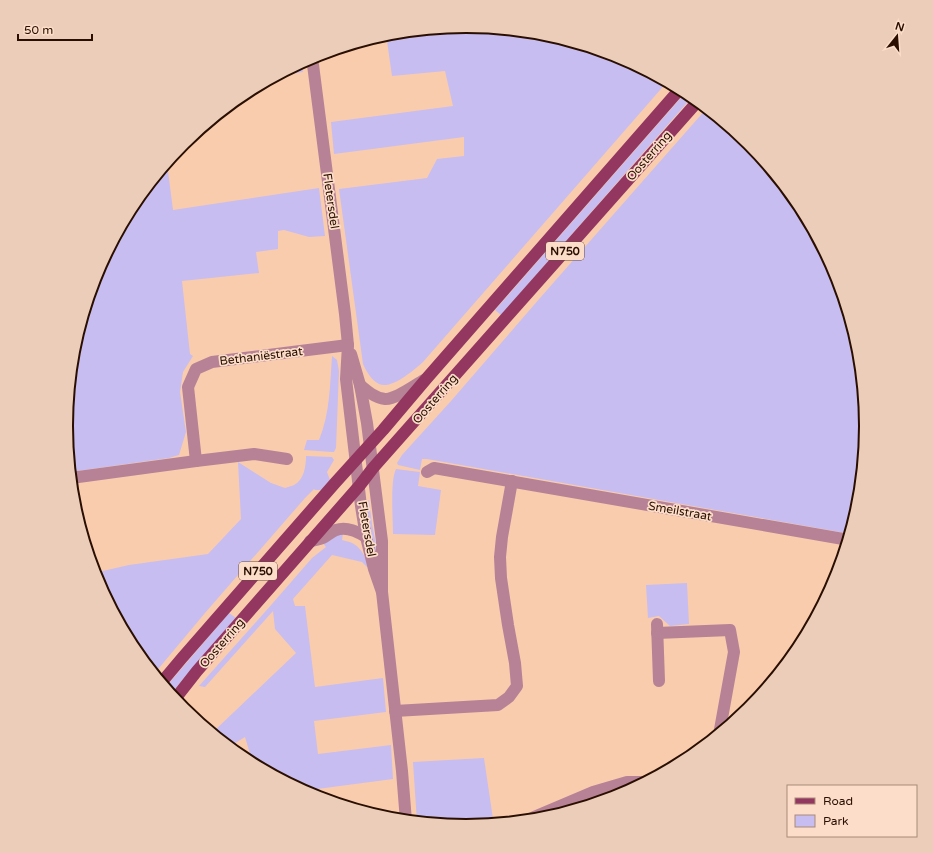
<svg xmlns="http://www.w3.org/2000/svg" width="933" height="853" font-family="'Varela Round',sans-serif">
	<rect width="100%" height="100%" fill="#f9ccae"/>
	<g fill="#c8bdf0">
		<path d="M 467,26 L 545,34 L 620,57 L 667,82 L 423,362 C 414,370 391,390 379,384 C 372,381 366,371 363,364 L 339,189 L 427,178 L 437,159 L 464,156 L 464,137 L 334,154 L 331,122 L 453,106 L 445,71 L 392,76 L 386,34 Z"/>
		<path d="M 301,63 L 303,72 L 277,76 Z"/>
		<path d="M 686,92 L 693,96 L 501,315 L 495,310 Z"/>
		<path d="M 707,108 L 750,143 L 800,204 L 837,273 L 859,349 L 867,427 L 859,505 L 851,534 L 427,459 L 422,459 L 420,470 L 398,465 L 397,463 L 402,455 L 451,401 L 540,298 Z"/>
		<path d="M 167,163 L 173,210 L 319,188 L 325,236 L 309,237 L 284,230 L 278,231 L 278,249 L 256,252 L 259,273 L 182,281 L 190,354 L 193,356 L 183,372 L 180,392 L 186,432 L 179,455 L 169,458 L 70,472 L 66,426 L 74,348 L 97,273 L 134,204 Z"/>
		<path d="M 332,356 L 337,360 L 339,371 L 336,448 L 334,452 L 332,452 L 304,450 L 307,440 L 319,440 C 330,414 330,384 332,356 Z"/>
		<path d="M 306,456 L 332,457 L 334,460 L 327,472 L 330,480 L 321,490 L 315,490 L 314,489 L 305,498 L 205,613 L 154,674 L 133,649 L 96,580 L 94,573 L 129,565 L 208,554 L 241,519 L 238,462 L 271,483 L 285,488 C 288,487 292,486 294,485 C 304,480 306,466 306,456 Z"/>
		<path d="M 396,469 L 420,472 L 418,486 L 441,490 L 435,535 L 393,534 C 393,520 390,480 396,469 Z"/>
		<path d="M 369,500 L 372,524 L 377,549 L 375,557 L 364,505 Z"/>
		<path d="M 343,533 L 342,540 C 359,543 363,552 369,566 L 367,567 L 362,562 L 332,555 L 293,599 L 295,606 L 305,606 L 315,687 L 383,678 L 386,712 L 314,721 L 318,754 L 391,745 L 393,779 L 302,791 L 253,764 L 245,737 L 229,747 L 212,733 L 296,653 L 275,629 L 273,611 L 205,687 L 199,686 L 272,604 L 312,558 L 326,547 L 322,542 Z"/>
		<path d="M 687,583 L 689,624 L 670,626 L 659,616 L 648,618 L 646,585 Z"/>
		<path d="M 229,613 L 236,618 L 183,679 L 171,694 L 165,688 Z"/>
		<path d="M 484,758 L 493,819 L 516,819 L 508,823 L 466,827 L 417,822 L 413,762 Z"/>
	</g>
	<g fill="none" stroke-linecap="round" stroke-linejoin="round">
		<g stroke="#b78296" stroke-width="12">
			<path d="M 312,57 L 345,314 L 348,345 L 346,379 L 361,506 L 366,537 L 374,569 L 382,592"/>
			<path d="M 351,354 L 360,385 L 367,423 L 382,541 L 382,592 L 402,771 L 406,821"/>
			<path d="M 360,385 C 367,391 375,398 385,399 C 395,400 415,385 424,380"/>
			<path d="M 196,461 L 188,387 L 196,369 L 212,362 L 348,345"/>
			<path d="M 427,472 L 434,468 L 849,540"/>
			<path d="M 71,478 L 196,461 L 254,454 L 287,459"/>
			<path d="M 310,541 C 314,540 319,540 323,538 C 327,536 331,532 336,530 C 347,526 358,532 366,537"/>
			<path d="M 657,624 L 659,681"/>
			<path d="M 657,633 L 730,630 L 734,652 L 719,735"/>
			<path d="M 395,711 L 498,705 L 509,697 L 517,686 L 515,663 L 508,625 L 501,578 L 500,557 L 502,537 L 512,481"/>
			<path d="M 526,821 L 534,817 L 593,792 L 627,782 L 647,782"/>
		</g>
		<g stroke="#933660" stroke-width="12">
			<path d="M 161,683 L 182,658 L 335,483 L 383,430 L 427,378 L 680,89"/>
			<path d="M 175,699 L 197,671 L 360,485 L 373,468 L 698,101"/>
		</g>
	</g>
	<g text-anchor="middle" stroke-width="3.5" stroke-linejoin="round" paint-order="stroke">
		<g fill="#fcddc9" stroke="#694d3c" stroke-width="1">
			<rect x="546" y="242" width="38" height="18" rx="3"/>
			<rect x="239" y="562" width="38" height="18" rx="3"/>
		</g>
		<g font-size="11" font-weight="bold" fill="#2a0f00">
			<text x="565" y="255">N750</text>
			<text x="258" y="575">N750</text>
		</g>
		<g font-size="12" fill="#2a0f00" stroke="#fcddc9">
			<text transform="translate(649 156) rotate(-49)" y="4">Oosterring</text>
			<text transform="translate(331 201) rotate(82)" y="4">Fletersdel</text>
			<text transform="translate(261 356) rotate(-7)" y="4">Bethaniëstraat</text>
			<text transform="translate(435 399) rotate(-49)" y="4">Oosterring</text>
			<text transform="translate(680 511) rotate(10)" y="4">Smeilstraat</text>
			<text transform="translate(367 529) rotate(80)" y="4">Fletersdel</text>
			<text transform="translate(222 643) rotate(-49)" y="4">Oosterring</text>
		</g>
	</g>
	<path d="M0 0H933V853H0ZM73 426a393 393 0 1 1 786 0a393 393 0 1 1-786 0Z" fill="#ebcdb9" fill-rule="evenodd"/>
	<path fill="none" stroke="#2a0f00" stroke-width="2" d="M73 426a393 393 0 1 1 786 0a393 393 0 1 1-786 0Z"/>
	<rect x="787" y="785" width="130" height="52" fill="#fcddc9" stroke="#a88b79"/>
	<rect x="795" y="798" width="20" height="6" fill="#933660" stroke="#a88b79"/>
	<text x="823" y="805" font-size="12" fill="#2a0f00">Road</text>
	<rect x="795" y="815" width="20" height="12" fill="#c8bdf0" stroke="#a88b79"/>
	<text x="823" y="825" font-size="12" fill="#2a0f00">Park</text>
	<g transform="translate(897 36) rotate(17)" stroke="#fcddc9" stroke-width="3" paint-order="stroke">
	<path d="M0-3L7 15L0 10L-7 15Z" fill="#2a0f00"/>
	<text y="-6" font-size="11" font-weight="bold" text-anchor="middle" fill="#2a0f00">N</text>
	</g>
	<path d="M18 34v6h74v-6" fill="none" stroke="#2a0f00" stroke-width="2"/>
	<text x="24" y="34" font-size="12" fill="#2a0f00" stroke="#fcddc9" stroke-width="3" paint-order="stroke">50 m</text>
</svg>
